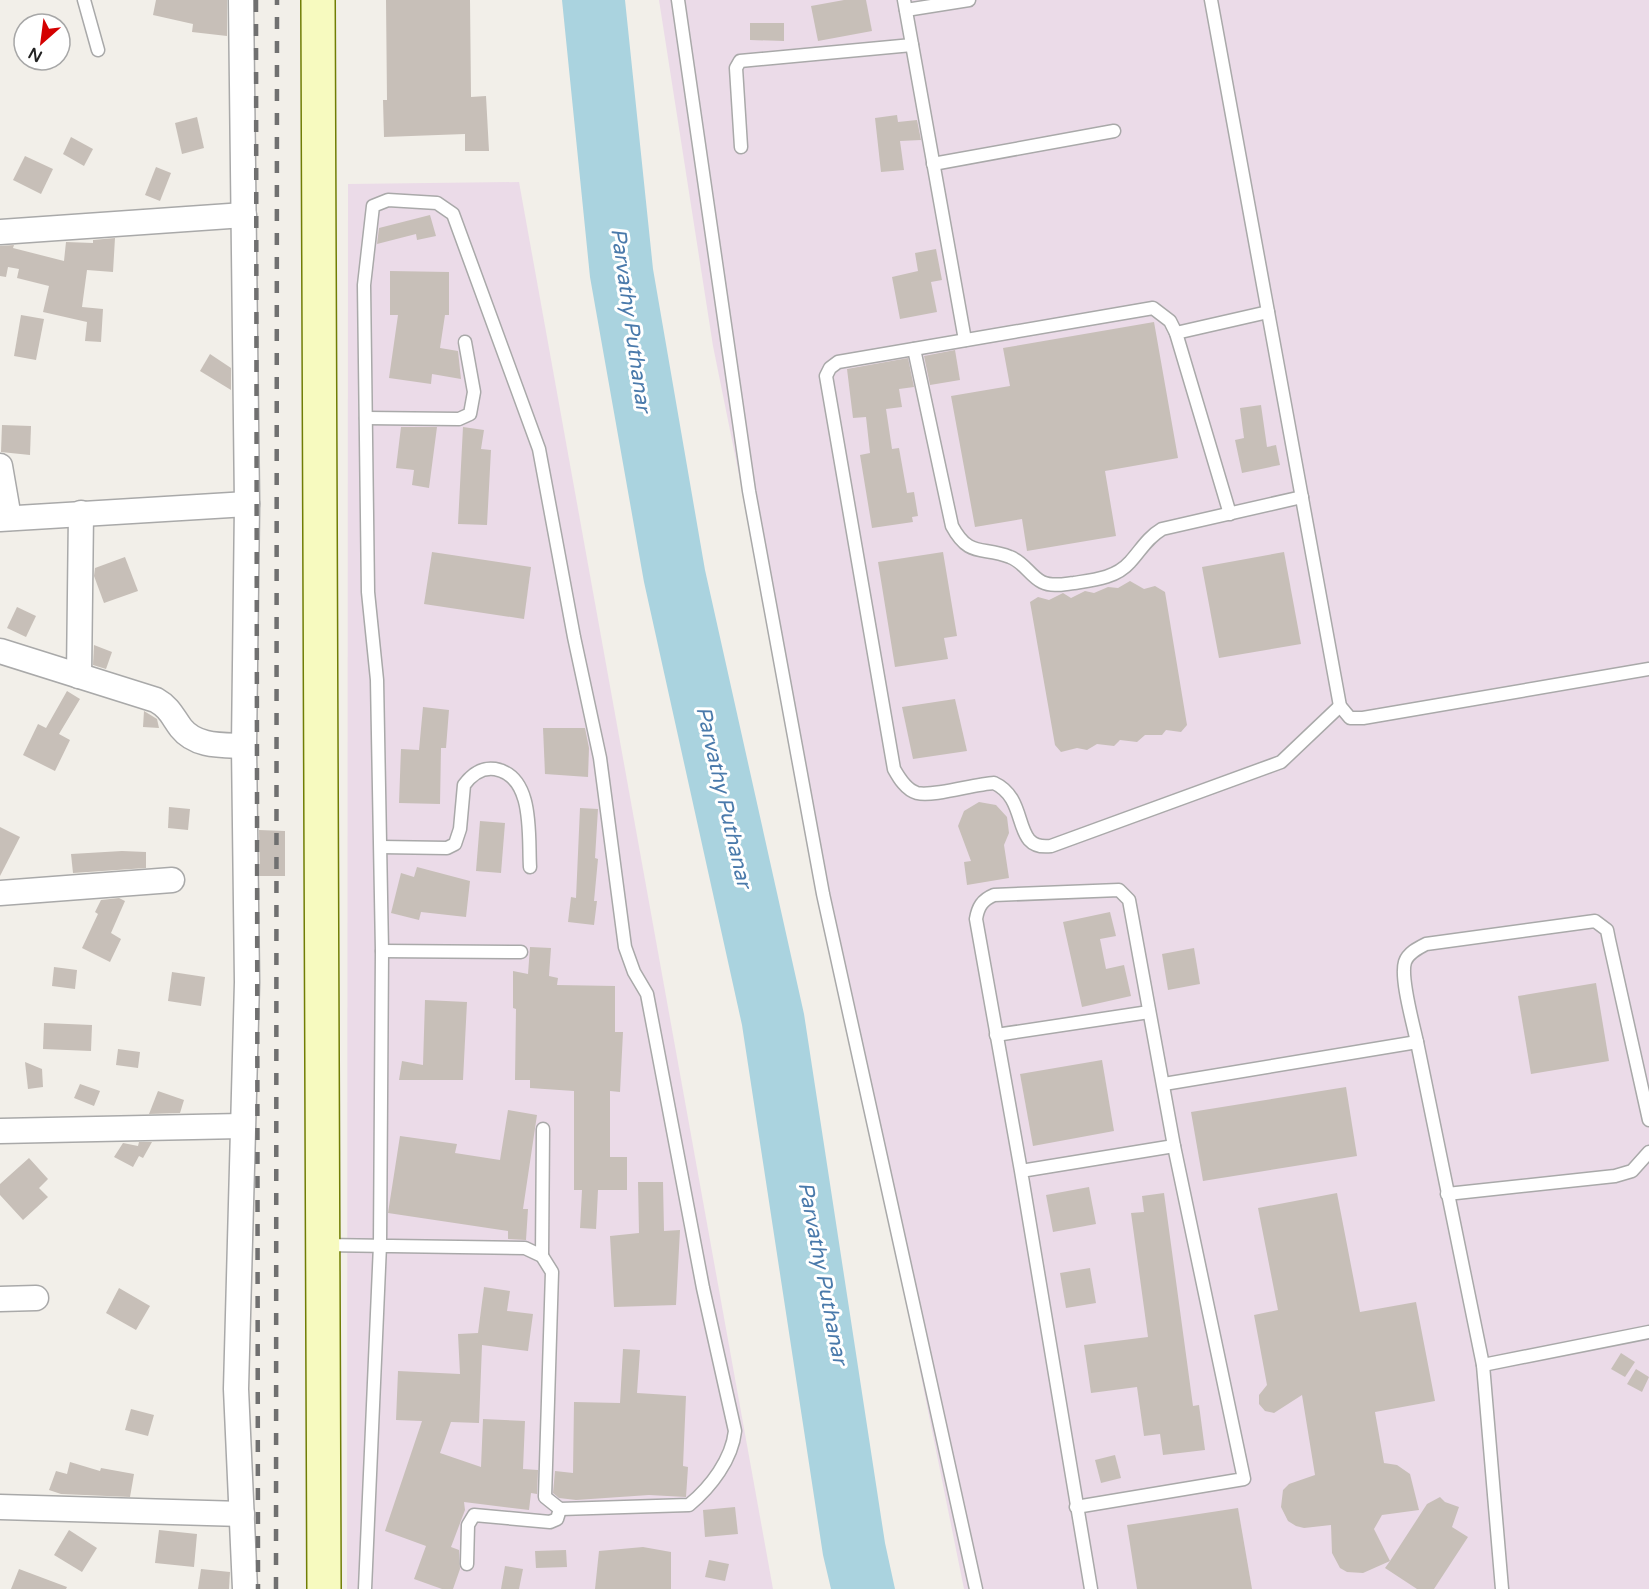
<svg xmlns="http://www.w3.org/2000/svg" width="1649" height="1589" font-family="'Varela Round',sans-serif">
	<rect width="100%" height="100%" fill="#f2efe9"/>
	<g fill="#ebdbe8">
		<path d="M 659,0 L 1649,0 L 1649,1589 L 964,1589 L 713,346 Z"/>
		<path d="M 519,182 L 773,1589 L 347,1589 L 348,184 Z"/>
	</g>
	<path fill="#aad3df" d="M 562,0 L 625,0 L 653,269 L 705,570 L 804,1014 L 885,1543 L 895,1589 L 831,1589 L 823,1555 L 742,1025 L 644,582 L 590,277 Z"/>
	<g fill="#c7bfb8">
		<path d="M 156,0 L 227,0 L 227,36 L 192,32 L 193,24 L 153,15 Z"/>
		<path d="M 386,0 L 470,0 L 471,97 L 486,96 L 489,151 L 465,151 L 465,134 L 384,137 L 383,100 L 387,100 Z"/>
		<path d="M 844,0 L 866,0 L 872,31 L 818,41 L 811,6 Z"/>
		<path d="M 750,23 L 784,23 L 784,41 L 750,40 Z"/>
		<path d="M 897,115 L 898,122 L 917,120 L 921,140 L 900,141 L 904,170 L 881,172 L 875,118 Z"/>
		<path d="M 197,117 L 204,148 L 182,154 L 175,123 Z"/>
		<path d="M 71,137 L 93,149 L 84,166 L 63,154 Z"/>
		<path d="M 25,156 L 53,169 L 41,194 L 13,180 Z"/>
		<path d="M 156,167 L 171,173 L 160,201 L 145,195 Z"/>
		<path d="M 430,215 L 436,236 L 417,240 L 416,234 L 377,244 L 379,228 Z"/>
		<path d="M 115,238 L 113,272 L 87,270 L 82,307 L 103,309 L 101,342 L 85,341 L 87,322 L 43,312 L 49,286 L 17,278 L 19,269 L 8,267 L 6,277 L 0,276 L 0,246 L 14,245 L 13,248 L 64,261 L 66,242 L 93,243 L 93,240 Z"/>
		<path d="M 936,249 L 942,280 L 931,282 L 937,312 L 900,319 L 892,277 L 918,271 L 915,253 Z"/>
		<path d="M 390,271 L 449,272 L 449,315 L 445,315 L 440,348 L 458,351 L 461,379 L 432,374 L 431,384 L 389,378 L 398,315 L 390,315 Z"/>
		<path d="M 21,315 L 44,319 L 36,360 L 14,356 Z"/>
		<path d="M 1154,322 L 1178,458 L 1105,471 L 1116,536 L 1027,551 L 1022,519 L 975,527 L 951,396 L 1010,386 L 1003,348 Z"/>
		<path d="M 955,350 L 960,380 L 930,385 L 924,356 Z"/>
		<path d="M 210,354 L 231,368 L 231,390 L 200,371 Z"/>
		<path d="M 908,358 L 914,387 L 899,389 L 902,407 L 886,409 L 892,449 L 899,448 L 907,493 L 914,492 L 918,516 L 912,517 L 913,522 L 872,528 L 860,455 L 870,453 L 866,417 L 853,418 L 847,369 Z"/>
		<path d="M 1261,405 L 1267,447 L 1276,445 L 1280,465 L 1242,473 L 1235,440 L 1244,438 L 1240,408 Z"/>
		<path d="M 2,425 L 31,426 L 30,455 L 1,452 Z"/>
		<path d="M 401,427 L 437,427 L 429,488 L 412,485 L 414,470 L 396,468 Z"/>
		<path d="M 463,427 L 484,430 L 481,449 L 491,450 L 487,525 L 458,524 Z"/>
		<path d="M 432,552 L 531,567 L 524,619 L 424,604 Z"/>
		<path d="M 943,552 L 957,636 L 944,638 L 948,659 L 895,667 L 878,562 Z"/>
		<path d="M 1284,552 L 1301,644 L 1219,658 L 1202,567 Z"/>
		<path d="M 125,557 L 138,591 L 104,603 L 94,576 L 95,568 Z"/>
		<path d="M 1130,581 L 1144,589 L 1155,586 L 1165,592 L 1187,725 L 1181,732 L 1166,730 L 1162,735 L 1145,735 L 1137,742 L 1120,740 L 1114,746 L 1097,744 L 1087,750 L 1077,748 L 1061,752 L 1055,745 L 1030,602 L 1038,597 L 1049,600 L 1063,593 L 1071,598 L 1085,591 L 1094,593 L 1108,587 L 1118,588 Z"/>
		<path d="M 17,607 L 36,616 L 26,637 L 7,628 Z"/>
		<path d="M 94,645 L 112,652 L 106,669 L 93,665 Z"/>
		<path d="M 67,691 L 80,699 L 59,734 L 70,740 L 55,771 L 23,755 L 38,724 L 46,728 Z"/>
		<path d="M 955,699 L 967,751 L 913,759 L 902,707 Z"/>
		<path d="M 423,707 L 449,710 L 446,748 L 441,748 L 440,804 L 399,803 L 401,749 L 419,750 Z"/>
		<path d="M 144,711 L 157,719 L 159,728 L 143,727 Z"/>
		<path d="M 543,728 L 585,728 L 589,748 L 588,777 L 545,774 Z"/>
		<path d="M 979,802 L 996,805 L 1007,817 L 1009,833 L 1004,845 L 1009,878 L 967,885 L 964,862 L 971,861 L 958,826 L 964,811 Z"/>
		<path d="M 169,807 L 190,809 L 188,830 L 168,828 Z"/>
		<path d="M 580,808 L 598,809 L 595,858 L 598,859 L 594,901 L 597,901 L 594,925 L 568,922 L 571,897 L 576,898 Z"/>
		<path d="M 480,821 L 505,823 L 501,873 L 476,871 Z"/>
		<path d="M 0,827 L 20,837 L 0,876 Z"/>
		<path d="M 259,830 L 285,831 L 285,876 L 260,876 Z"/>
		<path d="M 122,851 L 146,852 L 146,868 L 73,873 L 71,854 Z"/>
		<path d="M 417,867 L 470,881 L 466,917 L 421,912 L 419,920 L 391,913 L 401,873 L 414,877 Z"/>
		<path d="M 119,898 L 125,901 L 111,933 L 121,939 L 110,962 L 82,948 L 98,914 L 95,912 L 101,900 Z"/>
		<path d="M 1110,912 L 1116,936 L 1100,939 L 1106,969 L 1124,965 L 1131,996 L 1082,1007 L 1063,922 Z"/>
		<path d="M 530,947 L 551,948 L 549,976 L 558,978 L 557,985 L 615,986 L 615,1032 L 623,1032 L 620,1092 L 610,1091 L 610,1157 L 627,1157 L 627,1190 L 598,1190 L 596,1229 L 580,1228 L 582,1190 L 574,1190 L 574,1091 L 530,1088 L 530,1080 L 515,1080 L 516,1009 L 513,1008 L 513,971 L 528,974 Z"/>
		<path d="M 1194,948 L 1200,984 L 1168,990 L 1162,954 Z"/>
		<path d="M 54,967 L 77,970 L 75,989 L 52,986 Z"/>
		<path d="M 172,972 L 205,977 L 201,1006 L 168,1001 Z"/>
		<path d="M 1596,983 L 1609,1061 L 1531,1074 L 1518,996 Z"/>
		<path d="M 425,1000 L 467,1002 L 463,1080 L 399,1080 L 402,1061 L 423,1065 Z"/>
		<path d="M 44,1023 L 92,1025 L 91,1051 L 43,1049 Z"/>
		<path d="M 118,1049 L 140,1052 L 138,1068 L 116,1065 Z"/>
		<path d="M 1102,1060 L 1114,1131 L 1033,1146 L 1020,1074 Z"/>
		<path d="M 25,1062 L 42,1069 L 43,1087 L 28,1089 Z"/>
		<path d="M 80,1084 L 100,1091 L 94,1106 L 74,1098 Z"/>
		<path d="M 1346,1087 L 1357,1156 L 1203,1181 L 1191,1112 Z"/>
		<path d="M 158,1091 L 184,1100 L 180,1113 L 149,1114 Z"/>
		<path d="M 508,1110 L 537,1115 L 523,1209 L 528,1209 L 526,1240 L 508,1239 L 508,1231 L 388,1213 L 400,1136 L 457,1144 L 455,1153 L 500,1160 Z"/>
		<path d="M 139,1142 L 152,1142 L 143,1158 L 139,1156 L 133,1167 L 114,1157 L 123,1143 L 138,1146 Z"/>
		<path d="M 29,1158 L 48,1179 L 39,1188 L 48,1197 L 23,1220 L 0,1195 L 0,1184 Z"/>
		<path d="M 638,1182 L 663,1182 L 664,1231 L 680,1230 L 676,1305 L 614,1307 L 610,1236 L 639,1233 Z"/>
		<path d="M 1089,1187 L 1096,1224 L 1053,1232 L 1046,1195 Z"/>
		<path d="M 1164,1193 L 1193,1406 L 1199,1405 L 1205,1450 L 1163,1455 L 1160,1434 L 1144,1436 L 1137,1387 L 1091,1393 L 1084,1345 L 1148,1337 L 1131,1213 L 1144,1212 L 1142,1196 Z"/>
		<path d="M 1337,1193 L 1360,1312 L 1416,1302 L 1435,1401 L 1375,1412 L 1384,1463 L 1397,1465 L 1410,1474 L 1419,1510 L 1382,1515 L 1374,1529 L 1390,1561 L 1427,1504 L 1440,1497 L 1445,1502 L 1459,1507 L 1452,1527 L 1468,1537 L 1434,1589 L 1417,1589 L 1385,1568 L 1390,1561 L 1363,1573 L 1347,1572 L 1340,1568 L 1332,1553 L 1331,1525 L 1304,1528 L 1296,1526 L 1288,1521 L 1281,1507 L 1283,1490 L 1289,1484 L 1315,1475 L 1302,1395 L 1274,1413 L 1265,1411 L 1259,1404 L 1259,1395 L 1267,1385 L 1254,1315 L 1278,1310 L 1258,1208 Z"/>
		<path d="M 1090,1268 L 1096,1303 L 1066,1308 L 1060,1273 Z"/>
		<path d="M 484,1287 L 510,1291 L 507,1311 L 533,1314 L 528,1351 L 482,1345 L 479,1423 L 451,1422 L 440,1453 L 481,1467 L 483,1419 L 525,1421 L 523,1469 L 538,1470 L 537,1494 L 531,1493 L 529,1510 L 464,1502 L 465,1510 L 451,1547 L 459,1550 L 460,1569 L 453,1589 L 442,1589 L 414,1579 L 426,1546 L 385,1531 L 422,1421 L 396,1420 L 398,1371 L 460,1374 L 458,1334 L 478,1333 Z"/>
		<path d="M 119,1288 L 150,1306 L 136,1330 L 106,1313 Z"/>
		<path d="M 623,1349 L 640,1350 L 637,1393 L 686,1396 L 683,1466 L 688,1467 L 686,1497 L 649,1495 L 576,1500 L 559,1498 L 553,1493 L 555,1471 L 573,1473 L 574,1402 L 620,1403 Z"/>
		<path d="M 1621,1353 L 1635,1362 L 1625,1377 L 1611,1369 Z"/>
		<path d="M 1636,1369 L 1649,1377 L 1642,1392 L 1627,1384 Z"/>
		<path d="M 131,1409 L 154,1415 L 148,1436 L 125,1430 Z"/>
		<path d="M 1115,1455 L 1121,1478 L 1101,1483 L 1095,1460 Z"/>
		<path d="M 70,1462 L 100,1471 L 101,1468 L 134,1474 L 130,1497 L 61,1494 L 49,1490 L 56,1471 L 67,1474 Z"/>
		<path d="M 735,1507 L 738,1534 L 705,1537 L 703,1510 Z"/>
		<path d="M 1238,1508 L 1252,1589 L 1137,1589 L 1127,1525 Z"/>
		<path d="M 69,1530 L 97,1548 L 82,1572 L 54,1555 Z"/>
		<path d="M 159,1530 L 197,1534 L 194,1567 L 155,1563 Z"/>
		<path d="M 643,1547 L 671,1552 L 671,1589 L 595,1589 L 599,1551 Z"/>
		<path d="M 566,1550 L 567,1567 L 536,1568 L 535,1551 Z"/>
		<path d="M 709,1560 L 729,1564 L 725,1581 L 705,1577 Z"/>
		<path d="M 505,1566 L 523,1569 L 519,1589 L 501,1589 Z"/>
		<path d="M 19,1569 L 67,1587 L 66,1589 L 11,1589 Z"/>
		<path d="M 201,1569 L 230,1572 L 229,1589 L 198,1589 Z"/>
	</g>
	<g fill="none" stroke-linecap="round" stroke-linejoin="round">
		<defs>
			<g id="lane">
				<path d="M 84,0 L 98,50"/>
				<path d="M 678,0 L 749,491 L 823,894 L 976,1589"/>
				<path d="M 904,0 L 965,340"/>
				<path d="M 1211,0 L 1340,706 L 1350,718 L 1363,718 L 1649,669"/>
				<path d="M 906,10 L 969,0"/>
				<path d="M 741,147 L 736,68 L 740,61 L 912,45"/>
				<path d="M 933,164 L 1114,131"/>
				<path d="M 1176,333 L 1268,312"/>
				<path d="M 914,349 L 952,526 C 969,558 982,546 1010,557 C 1024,562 1030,576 1042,582 C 1052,587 1064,584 1074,583 C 1094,580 1116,578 1130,562 C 1141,550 1147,538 1162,529 L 1302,497"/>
				<path d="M 366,418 L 459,419 L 470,414 L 474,392 L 465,342"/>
				<path d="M 1230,514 L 1176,333 L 1170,321 L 1153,308 L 838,362 L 830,368 L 826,376 L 894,769 C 899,778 906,790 917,793 C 934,797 974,784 994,783 C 1031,800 1010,851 1051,846 L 1281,762 L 1340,706"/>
				<path d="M 381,847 L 447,848 L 455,844 L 460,829 L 464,785 C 472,774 482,767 495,769 C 535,776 528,837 530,867"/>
				<path d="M 382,951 L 521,952"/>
				<path d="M 996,1035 L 1149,1012"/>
				<path d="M 1417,1042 C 1413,1023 1400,978 1405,962 C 1408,953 1418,948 1426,944 L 1595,921 L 1607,930 L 1609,940 L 1649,1120"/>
				<path d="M 1164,1084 L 1417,1042 L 1483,1365 L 1502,1589"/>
				<path d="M 1021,1171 L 976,919 C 978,907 982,900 994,895 L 1119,890 L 1129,900 L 1174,1146 L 1021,1171 L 1091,1589"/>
				<path d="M 1447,1194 L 1615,1176 L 1632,1171 L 1649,1152"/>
				<path d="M 324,1245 L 525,1248 L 542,1256 L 552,1272 L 545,1497 L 560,1509 L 689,1505 C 711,1487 732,1459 735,1431 L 703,1288 L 647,994 L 634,972 L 625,947 L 600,758 L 574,637 L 539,449 L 453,214 L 437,203 L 388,200 L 373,206 L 364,285 L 368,592 L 377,680 L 382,951 L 380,1245 L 365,1589"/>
				<path d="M 542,1256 L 543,1129"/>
				<path d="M 1483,1365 L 1649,1332"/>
				<path d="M 1076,1507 L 1244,1479 L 1174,1146"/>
				<path d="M 467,1564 L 468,1525 L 474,1515 L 550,1522 L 557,1519 L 560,1509"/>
			</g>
			<g id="street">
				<path d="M 241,0 L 247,504 L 244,746 L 247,982 L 236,1389 L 245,1589"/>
				<path d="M 0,232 L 244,215"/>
				<path d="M 0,466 L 9,518"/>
				<path d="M 0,519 L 247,504"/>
				<path d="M 0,651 L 156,700 C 170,708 172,716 181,728 C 196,747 222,745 244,746"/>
				<path d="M 79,676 L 81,513"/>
				<path d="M 0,893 L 172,880"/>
				<path d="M 0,1131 L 241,1126"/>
				<path d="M 0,1299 L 36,1298"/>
				<path d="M 0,1507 L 242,1514"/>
			</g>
			<path id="secondary" d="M 318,0 L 324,1589"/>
		</defs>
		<use href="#lane" stroke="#a9a9a9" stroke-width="15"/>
		<use href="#street" stroke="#a9a9a9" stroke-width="27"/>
		<use href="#secondary" stroke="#707d05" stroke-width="36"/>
		<use href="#lane" stroke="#fff" stroke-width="12"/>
		<use href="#street" stroke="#fff" stroke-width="24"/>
		<use href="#secondary" stroke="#f7fabf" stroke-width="33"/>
		<g stroke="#707070" stroke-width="4.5" stroke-dasharray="12 12" stroke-linecap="butt">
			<path d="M 256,0 L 258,1589"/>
			<path d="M 276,1589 L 277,0"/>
		</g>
	</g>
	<g text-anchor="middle" stroke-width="6" stroke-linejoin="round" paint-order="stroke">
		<g font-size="21" font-style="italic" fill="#4a7aab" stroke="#fff">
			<text transform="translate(631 320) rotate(82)" y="7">Parvathy Puthanar</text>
			<text transform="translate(724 797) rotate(77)" y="7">Parvathy Puthanar</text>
			<text transform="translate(823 1273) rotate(79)" y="7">Parvathy Puthanar</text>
		</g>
	</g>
	<g transform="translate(42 42) rotate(208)"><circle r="28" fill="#ffffff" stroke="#a7a7a7" stroke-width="1.5"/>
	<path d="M0-4.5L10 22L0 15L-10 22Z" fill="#d40000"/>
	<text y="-9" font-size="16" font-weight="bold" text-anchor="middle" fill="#222222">N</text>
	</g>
</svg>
